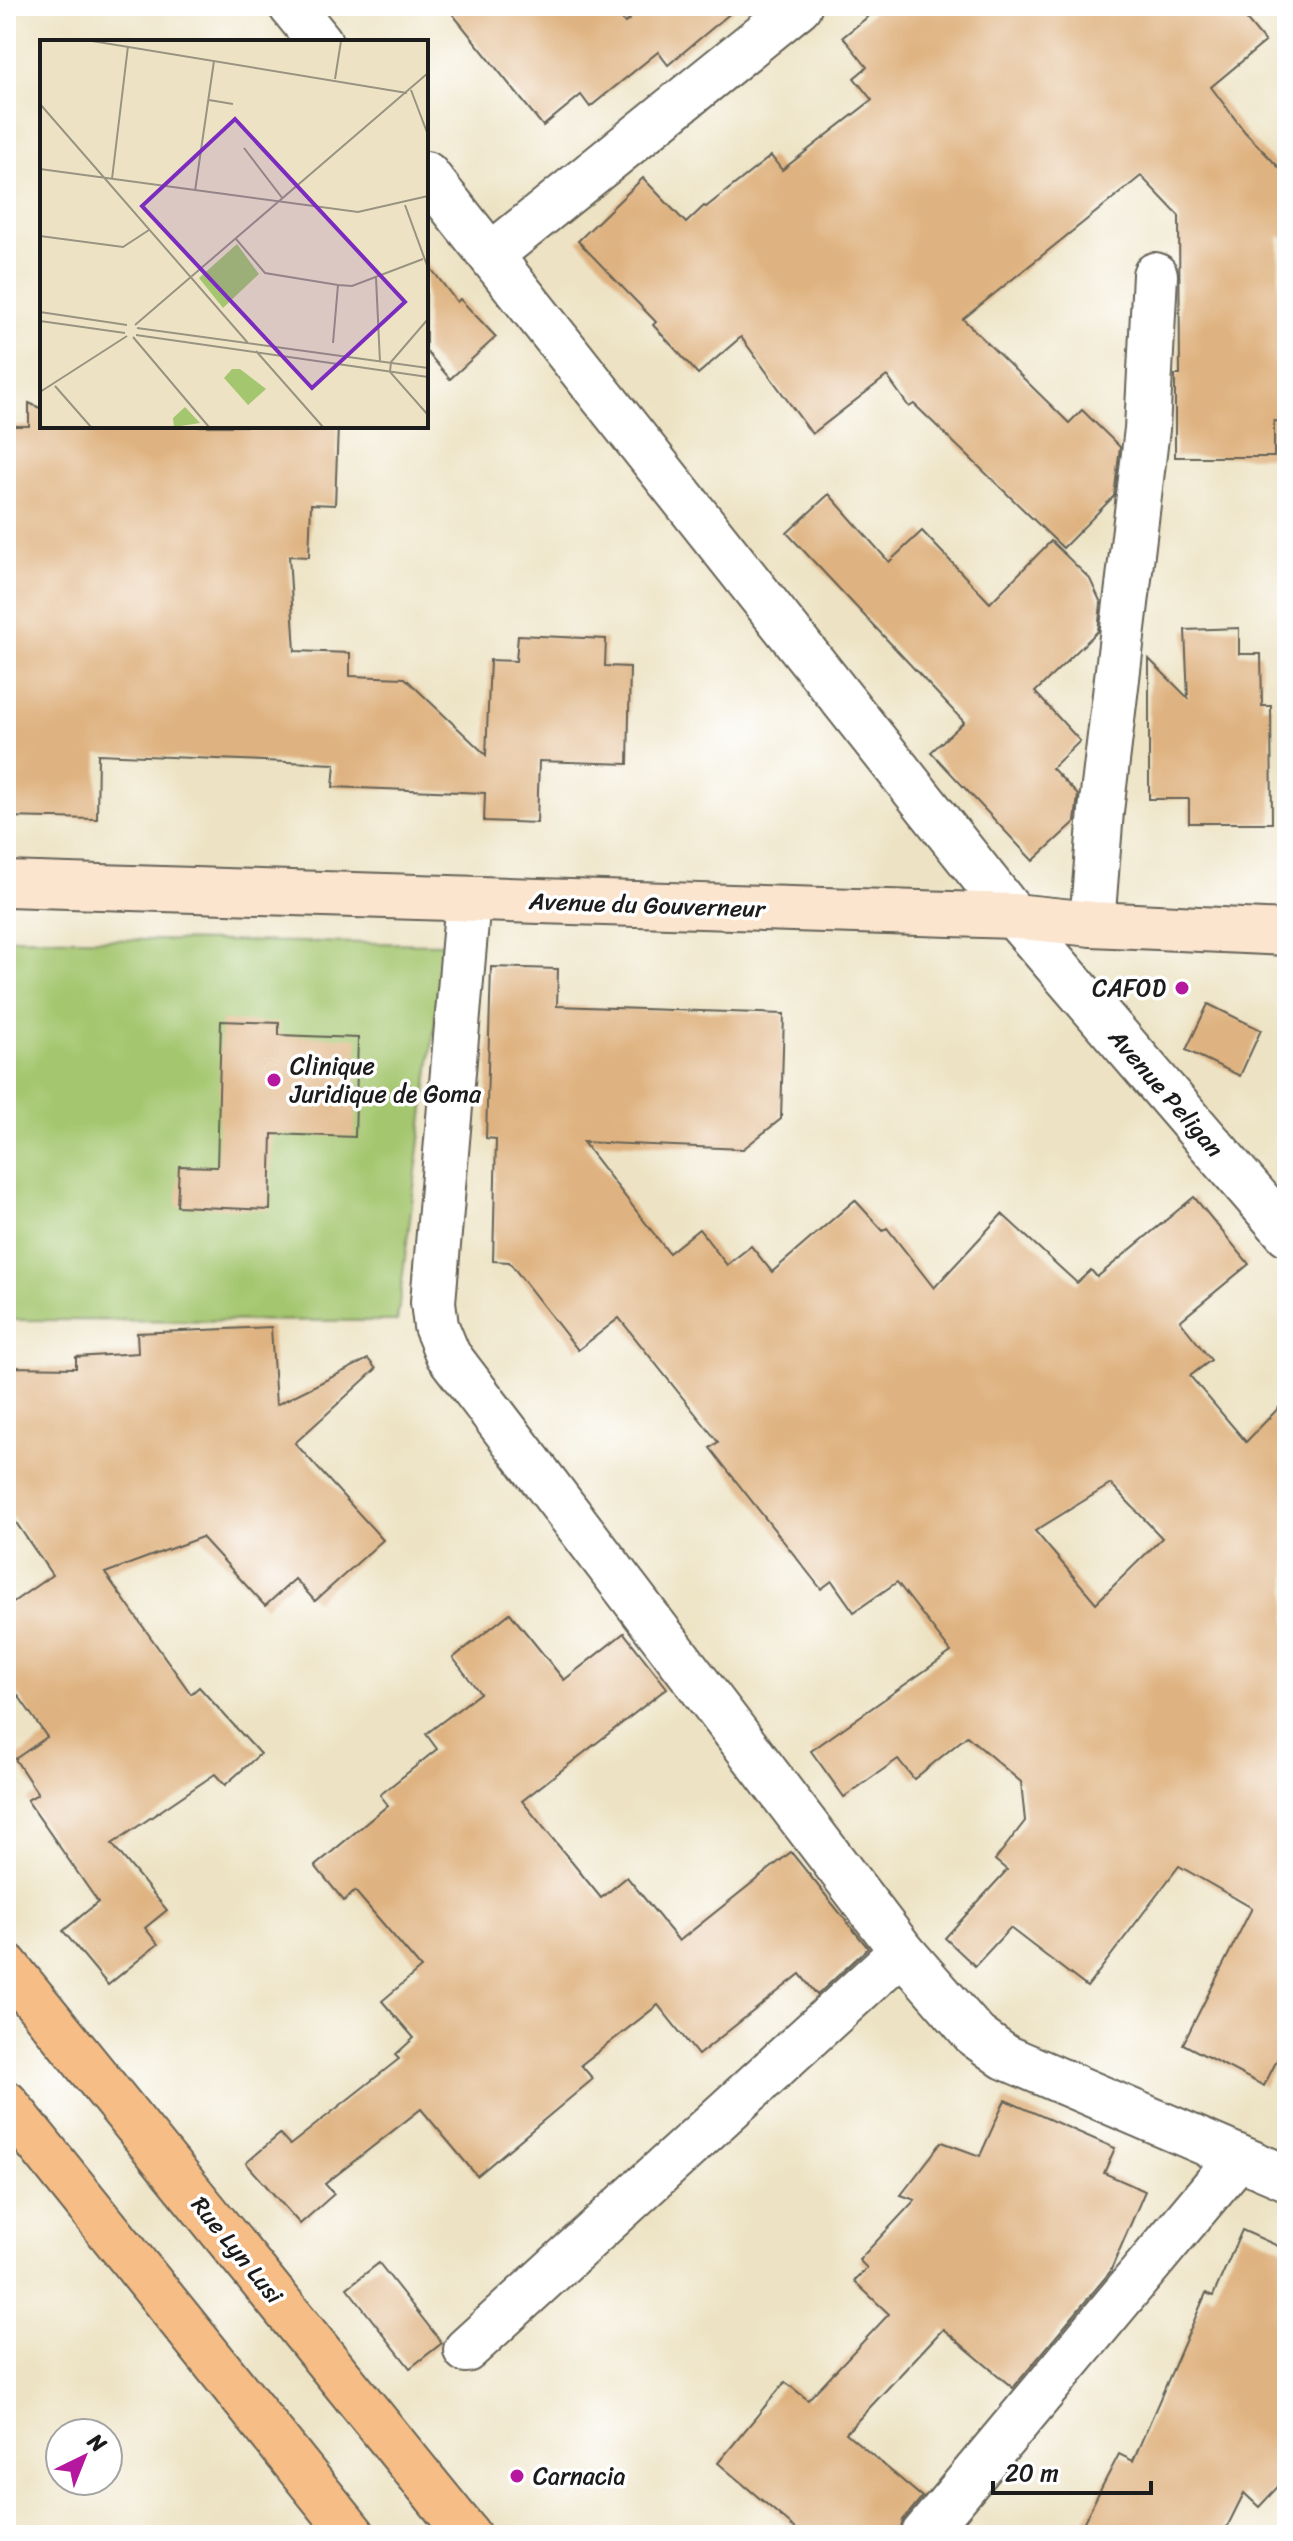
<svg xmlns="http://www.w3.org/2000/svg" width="1293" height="2541" font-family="Sriracha,sans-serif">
	<rect width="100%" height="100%" fill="#fff"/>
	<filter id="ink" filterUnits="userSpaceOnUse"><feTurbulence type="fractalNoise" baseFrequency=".0125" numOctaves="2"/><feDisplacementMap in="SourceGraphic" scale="16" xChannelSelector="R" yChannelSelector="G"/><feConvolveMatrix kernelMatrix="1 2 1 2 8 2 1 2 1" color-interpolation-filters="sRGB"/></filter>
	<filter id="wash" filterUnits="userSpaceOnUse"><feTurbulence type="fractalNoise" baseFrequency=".006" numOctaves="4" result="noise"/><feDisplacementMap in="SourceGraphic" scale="32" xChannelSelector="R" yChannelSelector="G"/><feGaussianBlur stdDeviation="1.8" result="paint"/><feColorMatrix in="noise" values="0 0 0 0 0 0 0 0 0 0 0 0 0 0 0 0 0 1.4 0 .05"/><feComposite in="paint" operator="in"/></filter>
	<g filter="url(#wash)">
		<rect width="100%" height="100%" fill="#ede3c4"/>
		<path fill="#a4c66e" stroke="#607145" stroke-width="2" d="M 6,938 L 445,944 L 397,1321 L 6,1320 Z"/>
		<g id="blocks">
			<g fill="#dfb381" fill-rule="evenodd">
				<path d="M 446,6 L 611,6 L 625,23 L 630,19 L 618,6 L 739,6 L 668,65 L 658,52 L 590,107 L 581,95 L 543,126 Z"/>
				<path d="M 881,6 L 1235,6 L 1265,42 L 1211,87 L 1245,132 L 1287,176 L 1287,240 L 1279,236 L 1279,348 L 1287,349 L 1287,422 L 1274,421 L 1274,457 L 1175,457 L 1175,375 L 1180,375 L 1179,216 L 1141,176 L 963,319 L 1069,423 L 1082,410 L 1120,447 L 1114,496 L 1063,548 L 914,404 L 909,407 L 887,376 L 812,434 L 741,337 L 698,374 L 653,325 L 656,322 L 578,241 L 643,178 L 686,223 L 704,206 L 706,207 L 771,156 L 782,170 L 872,100 L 854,78 L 867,67 L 843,37 Z"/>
				<path d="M 426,262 L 457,302 L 460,299 L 496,337 L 450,379 L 426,351 Z"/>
				<path d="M 29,403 L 42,409 L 42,426 L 338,426 L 335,505 L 311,504 L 309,557 L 289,556 L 295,651 L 350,653 L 350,676 L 405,678 L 486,755 L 490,660 L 516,661 L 518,635 L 606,639 L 605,666 L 630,667 L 628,764 L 539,761 L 537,823 L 484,821 L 485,793 L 333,787 L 335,764 L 98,754 L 97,819 L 6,817 L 6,426 L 29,426 Z"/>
				<path d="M 829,494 L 889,562 L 922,531 L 990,603 L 1051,541 L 1090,579 L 1101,603 L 1098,631 L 1035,692 L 1080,741 L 1052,768 L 1078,795 L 1075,822 L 1033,861 L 931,752 L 964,722 L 787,533 Z"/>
				<path d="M 1239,628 L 1239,654 L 1261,654 L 1262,706 L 1271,706 L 1272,823 L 1189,823 L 1189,799 L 1149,799 L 1149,659 L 1188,698 L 1185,630 Z"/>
				<path d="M 491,967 L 558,969 L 557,1006 L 784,1014 L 781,1119 L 743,1149 L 583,1142 L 669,1253 L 699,1229 L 727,1265 L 751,1246 L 772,1272 L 855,1200 L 883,1231 L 887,1228 L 934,1288 L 1002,1214 L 1077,1283 L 1091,1270 L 1097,1277 L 1194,1197 L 1249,1264 L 1180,1321 L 1211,1360 L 1190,1376 L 1246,1442 L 1287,1399 L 1287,2040 L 1264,2086 L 1183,2044 L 1252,1908 L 1179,1866 L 1087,1987 L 1010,1928 L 975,1966 L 945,1938 L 1007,1870 L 995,1860 L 1025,1821 L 1021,1782 L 967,1736 L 914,1779 L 898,1759 L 844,1797 L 811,1751 L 951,1652 L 897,1582 L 854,1612 L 832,1581 L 821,1589 L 710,1448 L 718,1442 L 619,1318 L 578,1350 L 509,1262 L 493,1261 L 496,1139 L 486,1138 ZM 1111,1484 L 1162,1538 L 1096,1603 L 1035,1531 Z"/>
				<path d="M 1208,1004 L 1261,1030 L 1240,1076 L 1186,1050 Z"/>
				<path d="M 221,1021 L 279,1023 L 279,1035 L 358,1038 L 355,1137 L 272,1134 L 270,1210 L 177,1206 L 179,1166 L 217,1167 Z"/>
				<path d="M 271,1327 L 276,1405 L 368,1359 L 376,1369 L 295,1443 L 383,1540 L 315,1601 L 295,1579 L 265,1606 L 202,1537 L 105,1573 L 191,1694 L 199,1687 L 260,1754 L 225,1785 L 215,1774 L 112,1844 L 167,1910 L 145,1928 L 158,1944 L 108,1985 L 63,1931 L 98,1902 L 27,1800 L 38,1794 L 15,1759 L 47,1737 L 6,1678 L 6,1607 L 52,1575 L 6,1508 L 6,1367 L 76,1368 L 76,1357 L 138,1353 L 137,1333 Z"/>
				<path d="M 510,1613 L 564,1680 L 624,1633 L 667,1688 L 522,1801 L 601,1898 L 627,1877 L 679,1941 L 791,1852 L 868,1948 L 817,1995 L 800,1974 L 698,2055 L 658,2005 L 581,2065 L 593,2079 L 477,2176 L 421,2109 L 325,2184 L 334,2194 L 300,2224 L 246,2163 L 280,2134 L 290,2145 L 399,2059 L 395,2055 L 414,2038 L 382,2001 L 421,1968 L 355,1891 L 344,1901 L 315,1866 L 388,1805 L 380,1795 L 437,1749 L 426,1734 L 480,1693 L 453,1658 Z"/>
				<path d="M 1005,2100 L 1115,2148 L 1104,2173 L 1145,2191 L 1110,2272 L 1013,2388 L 943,2329 L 846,2433 L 922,2497 L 903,2520 L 899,2535 L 803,2535 L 718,2463 L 785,2382 L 808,2400 L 889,2314 L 854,2281 L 867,2268 L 859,2260 L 915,2200 L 901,2195 L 942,2142 L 980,2156 Z"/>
				<path d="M 1242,2230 L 1287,2250 L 1287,2477 L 1259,2507 L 1244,2493 L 1223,2535 L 1077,2535 L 1119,2454 L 1133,2461 L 1206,2293 L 1213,2296 Z"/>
				<path d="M 379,2263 L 442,2343 L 410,2368 L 347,2288 Z"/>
			</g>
		</g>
	</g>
	<g filter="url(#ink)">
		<use href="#blocks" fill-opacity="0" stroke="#656257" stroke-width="2"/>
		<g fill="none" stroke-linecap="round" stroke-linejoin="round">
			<defs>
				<g id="street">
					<path d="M 291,6 L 320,42"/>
					<path d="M 426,174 L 1014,916 L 1287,1233"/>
					<path d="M 491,255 L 799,6"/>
					<path d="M 468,899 L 433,1302 L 436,1326 L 448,1355 L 902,1951 L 976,2036 L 1005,2057 L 1287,2178"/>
					<path d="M 1092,924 L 1101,811 L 1147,429 L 1155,275"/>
					<path d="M 466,2350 L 902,1951"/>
					<path d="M 923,2535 L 1238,2158"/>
				</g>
				<path id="secondary" d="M 6,884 L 1014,916 L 1092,924 L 1287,933"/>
				<g id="primary">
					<path d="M 6,1965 L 468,2535"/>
					<path d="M 6,2103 L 353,2535"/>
				</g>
			</defs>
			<use href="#street" stroke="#656257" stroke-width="48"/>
			<use href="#secondary" stroke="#656257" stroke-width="48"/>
			<use href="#primary" stroke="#656257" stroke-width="48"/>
			<use href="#street" stroke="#fff" stroke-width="44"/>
			<use href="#secondary" stroke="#fbe5cf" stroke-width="44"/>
			<use href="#primary" stroke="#f6be86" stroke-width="44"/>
		</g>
	</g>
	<g fill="#b5179e" stroke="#fff" stroke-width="3">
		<circle cx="1182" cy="988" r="8"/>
		<circle cx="274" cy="1080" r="8"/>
		<circle cx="517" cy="2476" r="8"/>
	</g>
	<g text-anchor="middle" stroke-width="7" stroke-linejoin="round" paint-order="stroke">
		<g font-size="24" fill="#1c1c1c" stroke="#fff">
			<text transform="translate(647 905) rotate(2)" y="8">Avenue du Gouverneur</text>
			<text transform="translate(1166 1093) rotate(49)" y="8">Avenue Peligan</text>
			<text transform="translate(237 2250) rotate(51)" y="8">Rue Lyn Lusi</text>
		</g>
		<g font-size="24" fill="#1c1c1c" stroke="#fff" text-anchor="start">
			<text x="1166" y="996" text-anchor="end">CAFOD</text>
			<text x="290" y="1074">Clinique<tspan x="290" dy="28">Juridique de Goma</tspan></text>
			<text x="533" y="2484">Carnacia</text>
		</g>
	</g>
	<g transform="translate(40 40)">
		<rect width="388" height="388" fill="#ede3c4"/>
		<path d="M 197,204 L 219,234 L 183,268 L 159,238 ZM 192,329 L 200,329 L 226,349 L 208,365 L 184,338 ZM 145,367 L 160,383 L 134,387 L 133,378 Z" fill="#a4c66e"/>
		<path fill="none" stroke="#999381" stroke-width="2" d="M 52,1 L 367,53M 295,39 L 301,1M 371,50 L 388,95M 169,60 L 193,64M 0,64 L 208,303M 204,108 L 243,159M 0,129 L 318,172 L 388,156M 72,139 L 88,6M 155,151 L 174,21M 365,165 L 388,228M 0,196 L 83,207 L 109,190M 196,199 L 225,233 L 298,245 L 312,246 L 383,219M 336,238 L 340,322M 0,272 L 87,285M 388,279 L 351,322 L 350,332 L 388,375M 0,281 L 85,293M 95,285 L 388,33M 97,288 L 388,328M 96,295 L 388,337M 93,297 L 169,387M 293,303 L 298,245M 216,311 L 283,387M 15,346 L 51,387M 0,352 L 87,296"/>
		<path fill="#7b2cbf" fill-opacity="0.15" stroke="#7b2cbf" stroke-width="4" d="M 195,79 L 365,262 L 272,348 L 102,166 Z"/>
		<rect width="388" height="388" fill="none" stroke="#1c1c1c" stroke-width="4"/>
	</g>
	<rect width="1293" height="2541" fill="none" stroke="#fff" stroke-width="32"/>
	<g transform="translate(84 2457) rotate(43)"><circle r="38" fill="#ffffff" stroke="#a4a4a4" stroke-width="2"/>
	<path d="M0-6L14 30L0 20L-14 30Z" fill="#b5179e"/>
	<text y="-12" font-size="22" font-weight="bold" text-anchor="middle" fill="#1c1c1c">N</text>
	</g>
	<path d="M993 2481v12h158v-12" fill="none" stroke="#1c1c1c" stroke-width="4"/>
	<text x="1005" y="2481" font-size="24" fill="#1c1c1c" stroke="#ffffff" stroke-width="6" paint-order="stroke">20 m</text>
</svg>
